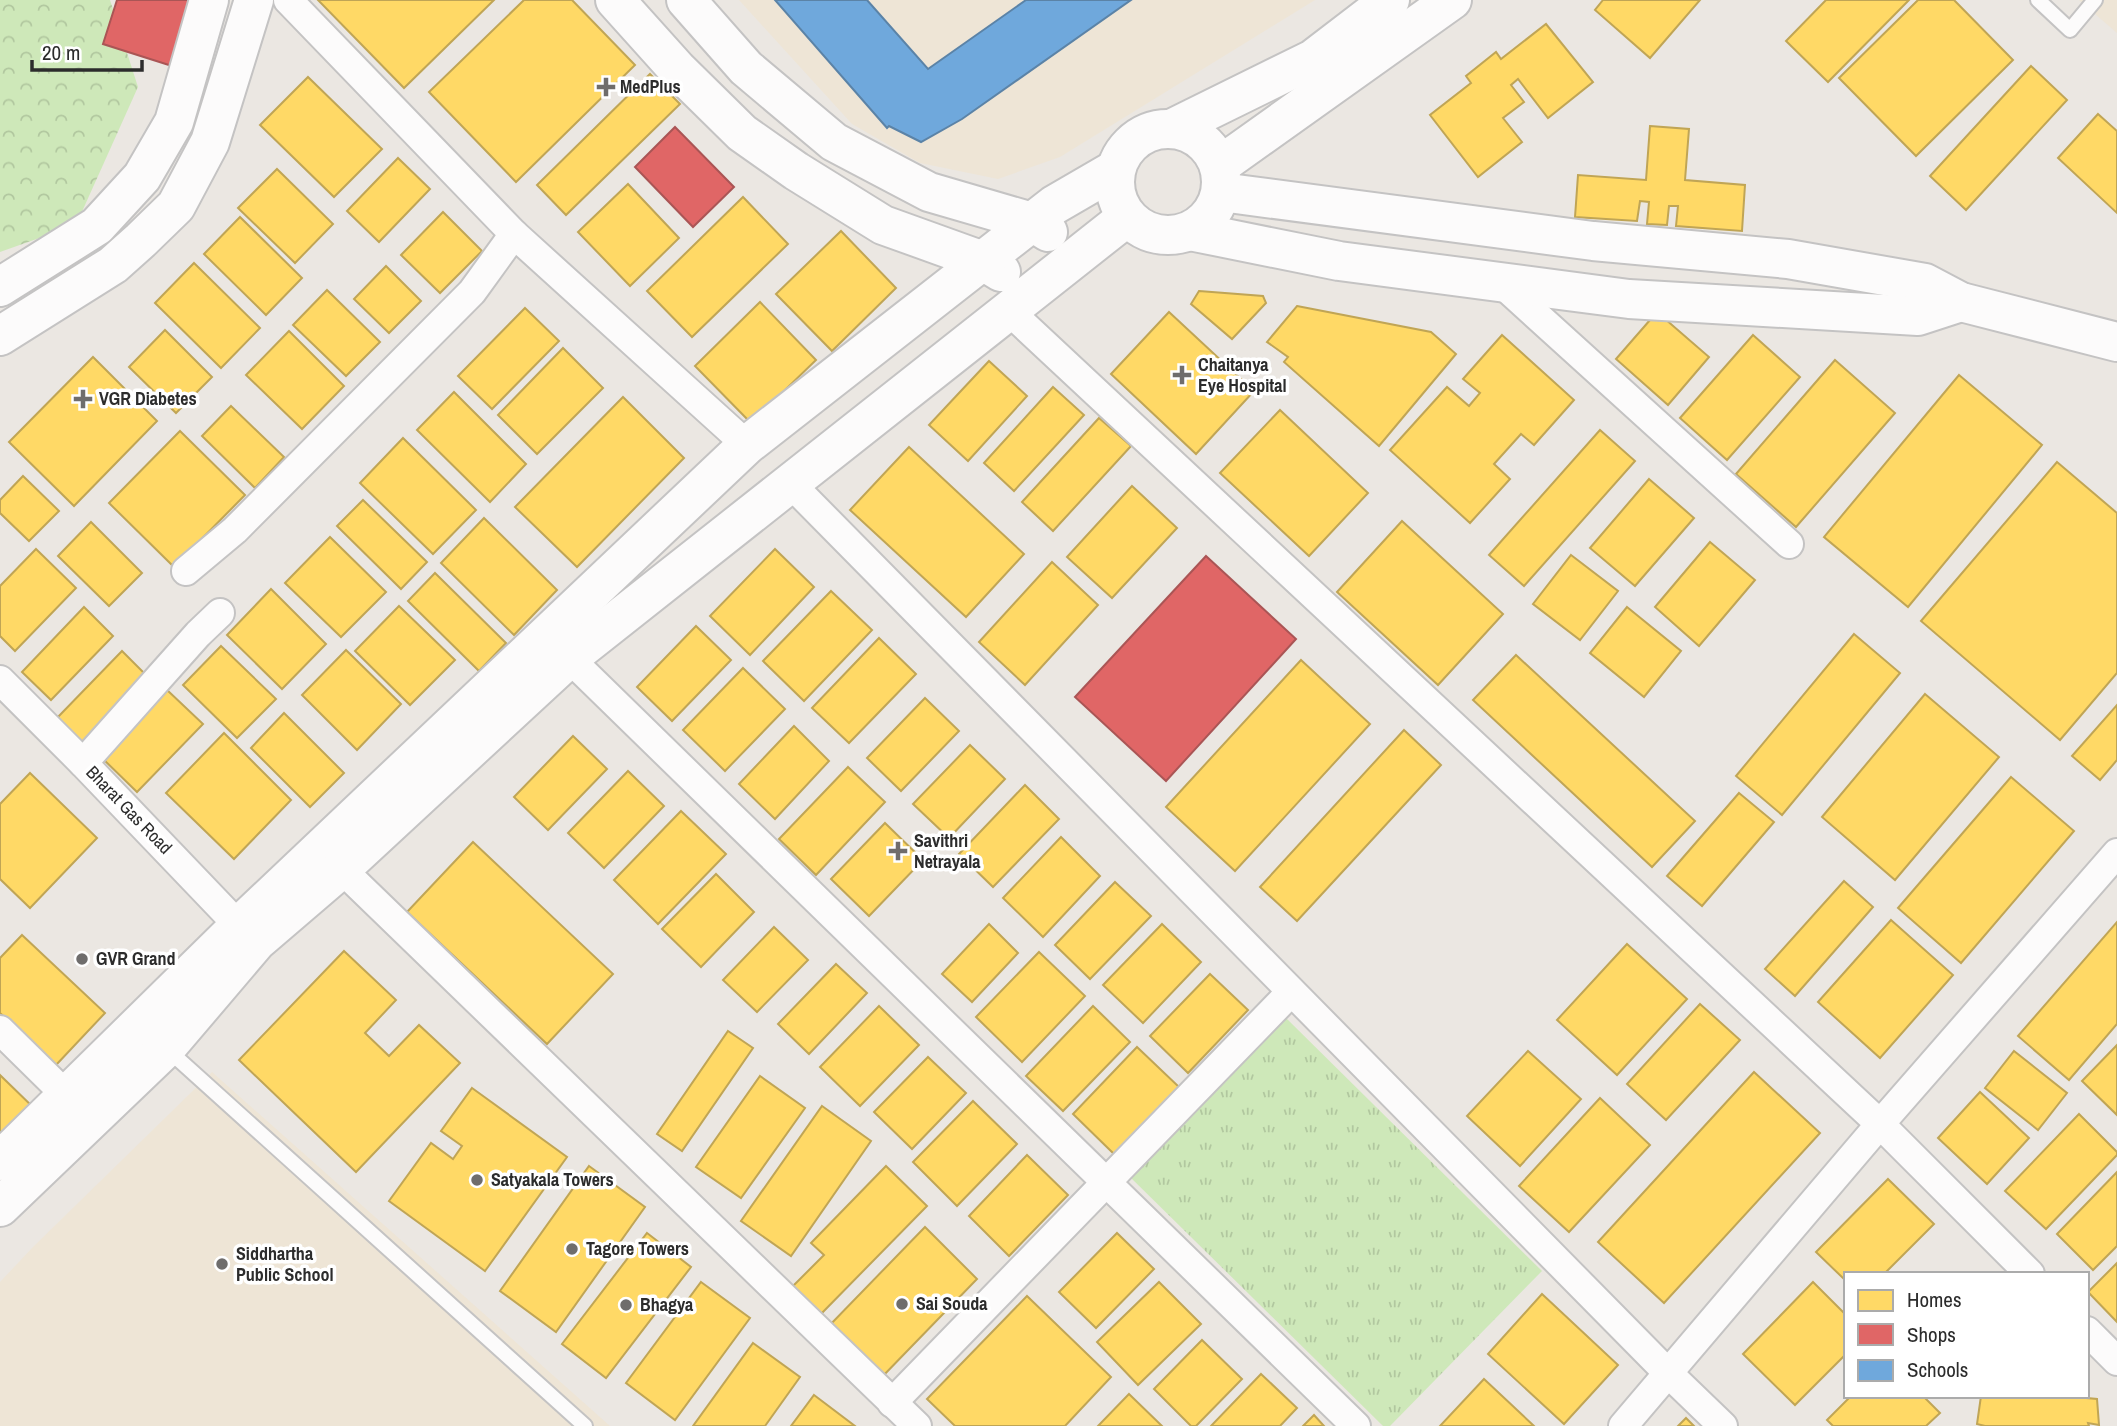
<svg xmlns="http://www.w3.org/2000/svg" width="2117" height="1426" font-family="'Archivo Narrow',sans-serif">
	<defs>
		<pattern id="forest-crowns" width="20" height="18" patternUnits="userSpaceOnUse" patternTransform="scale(1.75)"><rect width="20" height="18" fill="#cee8b9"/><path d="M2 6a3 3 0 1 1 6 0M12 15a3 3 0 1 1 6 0" fill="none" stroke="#b1c79f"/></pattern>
		<pattern id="park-tufts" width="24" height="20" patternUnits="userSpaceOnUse" patternTransform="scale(1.75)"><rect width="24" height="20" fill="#cee8b9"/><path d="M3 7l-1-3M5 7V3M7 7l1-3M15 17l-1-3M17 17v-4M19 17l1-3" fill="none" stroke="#b1c79f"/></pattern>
	</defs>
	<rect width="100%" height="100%" fill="#ebe7e2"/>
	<g fill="#eee5d6">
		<path d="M 739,0 L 1315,0 L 1060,157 L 998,179 L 920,163 L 852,124 Z"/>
		<path d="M 2079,0 L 2117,0 L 2117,33 Z"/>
		<path d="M 212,1072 L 610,1426 L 0,1426 L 0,1282 L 33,1247 Z"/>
	</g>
	<path fill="url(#forest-crowns)" d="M 0,0 L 110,0 L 138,87 L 76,225 L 0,252 Z"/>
	<path fill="url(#park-tufts)" d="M 1285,1017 L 1542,1271 L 1390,1426 L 1383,1426 L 1129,1176 Z"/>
	<g fill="#ffd966" stroke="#c0a555" stroke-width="2">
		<path d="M 318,0 L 494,0 L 404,88 Z"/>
		<path d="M 524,0 L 572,0 L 635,65 L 516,182 L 429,92 Z"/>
		<path d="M 1603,0 L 1700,0 L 1650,58 L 1595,10 Z"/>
		<path d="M 1826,0 L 1909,0 L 1828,82 L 1786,41 Z"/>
		<path d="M 1918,0 L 1954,0 L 2013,60 L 1916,156 L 1839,78 Z"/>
		<path d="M 1546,24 L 1593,82 L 1548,118 L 1518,79 L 1511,85 L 1524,102 L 1503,118 L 1522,142 L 1478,177 L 1430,115 L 1471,83 L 1466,76 L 1496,52 L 1501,59 Z"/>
		<path d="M 2031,66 L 2067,100 L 1966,210 L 1930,176 Z"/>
		<path d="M 650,74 L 680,104 L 566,215 L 537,185 Z"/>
		<path d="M 308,77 L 382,149 L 334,197 L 260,125 Z"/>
		<path d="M 2098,114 L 2117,131 L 2117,213 L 2058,158 Z"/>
		<path d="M 1650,126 L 1689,129 L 1685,180 L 1745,185 L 1742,231 L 1676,226 L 1678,206 L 1669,206 L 1667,225 L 1647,224 L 1649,202 L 1640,201 L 1637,221 L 1575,217 L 1578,175 L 1646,180 Z"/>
		<path d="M 398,158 L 430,189 L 379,242 L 347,211 Z"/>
		<path d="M 277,169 L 333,224 L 295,263 L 238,208 Z"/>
		<path d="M 628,184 L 679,238 L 630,286 L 578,232 Z"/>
		<path d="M 743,197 L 788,244 L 692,337 L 647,291 Z"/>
		<path d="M 443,212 L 482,251 L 440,293 L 401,255 Z"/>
		<path d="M 240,217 L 302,278 L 266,315 L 204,254 Z"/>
		<path d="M 841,231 L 896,288 L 832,351 L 776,294 Z"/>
		<path d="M 194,263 L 260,328 L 221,368 L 155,303 Z"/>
		<path d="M 386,266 L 421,301 L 389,333 L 354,299 Z"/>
		<path d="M 327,290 L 380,342 L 346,376 L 293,325 Z"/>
		<path d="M 1199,291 L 1263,296 L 1266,303 L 1232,339 L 1191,304 Z"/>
		<path d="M 760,302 L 816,360 L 751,423 L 695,366 Z"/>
		<path d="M 1297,306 L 1431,332 L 1456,354 L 1379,446 L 1284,362 L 1288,357 L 1267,342 Z"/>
		<path d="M 525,308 L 559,341 L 492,409 L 458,376 Z"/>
		<path d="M 1169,312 L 1254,391 L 1196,454 L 1111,374 Z"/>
		<path d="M 1657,312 L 1709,357 L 1668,405 L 1616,359 Z"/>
		<path d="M 165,330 L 212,377 L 176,413 L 129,367 Z"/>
		<path d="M 289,331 L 344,386 L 302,429 L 246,375 Z"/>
		<path d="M 1502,335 L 1574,400 L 1534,445 L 1521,434 L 1494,464 L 1510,479 L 1470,523 L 1390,450 L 1447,387 L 1469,406 L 1480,393 L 1463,379 Z"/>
		<path d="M 1753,335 L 1800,377 L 1727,460 L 1680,418 Z"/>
		<path d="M 563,348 L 603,388 L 537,454 L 498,415 Z"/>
		<path d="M 93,357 L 157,421 L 74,506 L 9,442 Z"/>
		<path d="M 1835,360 L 1895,413 L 1796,527 L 1736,474 Z"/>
		<path d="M 989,361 L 1027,396 L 968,461 L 929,425 Z"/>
		<path d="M 1959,375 L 2042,445 L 1908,607 L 1824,537 Z"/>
		<path d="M 1053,387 L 1084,415 L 1014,491 L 984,463 Z"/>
		<path d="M 454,392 L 526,464 L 490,502 L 417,430 Z"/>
		<path d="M 623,397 L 684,458 L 577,567 L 515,507 Z"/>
		<path d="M 231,406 L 284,457 L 255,488 L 202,436 Z"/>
		<path d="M 1280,410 L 1368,493 L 1309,556 L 1220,473 Z"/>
		<path d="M 1099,418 L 1131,446 L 1053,531 L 1022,502 Z"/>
		<path d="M 1600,430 L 1635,461 L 1524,586 L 1489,555 Z"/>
		<path d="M 180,431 L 245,495 L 174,567 L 109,503 Z"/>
		<path d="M 403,438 L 476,510 L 433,554 L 360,483 Z"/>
		<path d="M 909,447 L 1024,554 L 966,617 L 850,510 Z"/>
		<path d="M 2057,462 L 2117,513 L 2117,673 L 2060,740 L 1921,621 Z"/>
		<path d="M 23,476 L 59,511 L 29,541 L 0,513 L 0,500 Z"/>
		<path d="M 1649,479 L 1694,518 L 1635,586 L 1590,548 Z"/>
		<path d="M 1132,486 L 1177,528 L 1112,598 L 1067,557 Z"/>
		<path d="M 363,500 L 427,562 L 401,589 L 337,526 Z"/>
		<path d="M 484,518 L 557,590 L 514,635 L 441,563 Z"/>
		<path d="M 1402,521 L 1503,614 L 1438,685 L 1337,592 Z"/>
		<path d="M 91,522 L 142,573 L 109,606 L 58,556 Z"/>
		<path d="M 330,537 L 386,592 L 341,637 L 285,583 Z"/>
		<path d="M 1710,542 L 1755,580 L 1699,646 L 1655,607 Z"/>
		<path d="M 36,549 L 76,588 L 15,651 L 0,636 L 0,586 Z"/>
		<path d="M 775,549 L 814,587 L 750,655 L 710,616 Z"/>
		<path d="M 1571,555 L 1618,591 L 1580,640 L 1533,604 Z"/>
		<path d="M 1052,562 L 1098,605 L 1025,685 L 979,642 Z"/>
		<path d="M 435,573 L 506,643 L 479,671 L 408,601 Z"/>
		<path d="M 271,589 L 326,644 L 282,689 L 227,635 Z"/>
		<path d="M 831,591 L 872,630 L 804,701 L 763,661 Z"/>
		<path d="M 399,606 L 455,660 L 410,705 L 355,651 Z"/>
		<path d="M 84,607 L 113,636 L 51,700 L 22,672 Z"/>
		<path d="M 1627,607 L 1681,651 L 1644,697 L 1590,653 Z"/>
		<path d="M 696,626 L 731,660 L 672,721 L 637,687 Z"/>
		<path d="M 1854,634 L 1900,673 L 1782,815 L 1736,776 Z"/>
		<path d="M 879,638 L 916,674 L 849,743 L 812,708 Z"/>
		<path d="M 221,646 L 276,699 L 237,738 L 183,685 Z"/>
		<path d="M 346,650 L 401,704 L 357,750 L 302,695 Z"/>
		<path d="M 122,651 L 149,678 L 83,745 L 56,719 Z"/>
		<path d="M 1516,655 L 1695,821 L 1652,867 L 1473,700 Z"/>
		<path d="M 1301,660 L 1370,724 L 1235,871 L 1166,807 Z"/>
		<path d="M 743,668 L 785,709 L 725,771 L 683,730 Z"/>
		<path d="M 166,689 L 203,724 L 137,792 L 100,756 Z"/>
		<path d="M 1925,694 L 1999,757 L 1895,880 L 1822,817 Z"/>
		<path d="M 925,698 L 959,731 L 901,791 L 867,758 Z"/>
		<path d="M 2117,705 L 2117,760 L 2100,780 L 2072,756 Z"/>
		<path d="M 284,713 L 344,773 L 310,807 L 251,748 Z"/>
		<path d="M 794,726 L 829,761 L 775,819 L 739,784 Z"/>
		<path d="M 1404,730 L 1441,765 L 1297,921 L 1260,887 Z"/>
		<path d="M 224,733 L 291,800 L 234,859 L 166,793 Z"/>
		<path d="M 573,736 L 607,769 L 548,830 L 514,797 Z"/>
		<path d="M 970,745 L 1005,779 L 949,838 L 913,804 Z"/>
		<path d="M 848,767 L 885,802 L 816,875 L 779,839 Z"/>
		<path d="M 628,771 L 664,806 L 604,868 L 568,833 Z"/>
		<path d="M 30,773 L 97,838 L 30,908 L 0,879 L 0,804 Z"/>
		<path d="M 2011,777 L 2074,831 L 1961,963 L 1898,908 Z"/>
		<path d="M 1025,785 L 1059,819 L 993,887 L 959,854 Z"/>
		<path d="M 1739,793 L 1774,822 L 1702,906 L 1667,876 Z"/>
		<path d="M 681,811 L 726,854 L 658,924 L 614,880 Z"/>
		<path d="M 885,823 L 923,860 L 869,916 L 831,879 Z"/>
		<path d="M 1061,837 L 1100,876 L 1043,937 L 1003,898 Z"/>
		<path d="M 473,842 L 613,974 L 547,1044 L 407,912 Z"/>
		<path d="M 716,874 L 754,912 L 701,967 L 662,929 Z"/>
		<path d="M 1844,881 L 1873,907 L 1795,996 L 1765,969 Z"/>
		<path d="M 1115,882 L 1151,916 L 1090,979 L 1055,945 Z"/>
		<path d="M 1891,920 L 1953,975 L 1880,1058 L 1818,1002 Z"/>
		<path d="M 2117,922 L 2117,1024 L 2069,1080 L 2018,1036 Z"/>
		<path d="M 989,924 L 1018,953 L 972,1002 L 942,974 Z"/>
		<path d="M 1162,924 L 1201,962 L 1143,1023 L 1103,985 Z"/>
		<path d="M 774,927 L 808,960 L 757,1012 L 723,980 Z"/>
		<path d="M 22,935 L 105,1013 L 56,1065 L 0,1013 L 0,958 Z"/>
		<path d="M 1627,944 L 1687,999 L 1617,1075 L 1557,1020 Z"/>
		<path d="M 344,951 L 396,1000 L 365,1033 L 389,1056 L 419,1025 L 460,1063 L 356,1172 L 239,1060 Z"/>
		<path d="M 1039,952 L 1085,996 L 1022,1062 L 976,1017 Z"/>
		<path d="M 836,964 L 867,993 L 809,1054 L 778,1024 Z"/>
		<path d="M 1210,974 L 1248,1010 L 1188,1073 L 1150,1036 Z"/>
		<path d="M 1700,1004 L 1740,1040 L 1666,1120 L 1627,1084 Z"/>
		<path d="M 879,1006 L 919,1045 L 860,1106 L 820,1067 Z"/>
		<path d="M 1093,1006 L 1130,1042 L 1063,1111 L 1026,1076 Z"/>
		<path d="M 728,1031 L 753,1048 L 682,1151 L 657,1134 Z"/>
		<path d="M 2117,1045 L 2117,1115 L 2082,1081 Z"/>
		<path d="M 1137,1047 L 1179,1087 L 1114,1154 L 1073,1114 Z"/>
		<path d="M 1528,1051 L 1581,1099 L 1520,1166 L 1467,1116 Z"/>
		<path d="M 2014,1051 L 2067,1093 L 2038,1130 L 1985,1088 Z"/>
		<path d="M 928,1057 L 966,1093 L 912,1149 L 874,1112 Z"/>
		<path d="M 1754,1072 L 1820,1133 L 1664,1303 L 1598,1242 Z"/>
		<path d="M 0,1075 L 36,1110 L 0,1147 Z"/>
		<path d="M 760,1076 L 805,1108 L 741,1198 L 696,1167 Z"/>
		<path d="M 472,1088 L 567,1157 L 485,1271 L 389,1201 L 431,1143 L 453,1159 L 462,1146 L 441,1131 Z"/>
		<path d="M 1980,1092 L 2029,1138 L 1987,1184 L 1938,1138 Z"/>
		<path d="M 1600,1098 L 1650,1145 L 1569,1232 L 1519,1186 Z"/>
		<path d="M 973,1101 L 1017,1144 L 957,1206 L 913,1162 Z"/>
		<path d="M 822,1106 L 871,1141 L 791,1256 L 741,1221 Z"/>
		<path d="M 2079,1114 L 2117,1152 L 2117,1155 L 2046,1229 L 2005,1191 Z"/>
		<path d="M 1027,1155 L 1068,1195 L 1009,1256 L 969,1216 Z"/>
		<path d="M 589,1166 L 645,1207 L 556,1332 L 500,1291 Z"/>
		<path d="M 886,1166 L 927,1206 L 818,1317 L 789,1290 L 824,1255 L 811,1243 Z"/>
		<path d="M 2117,1172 L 2117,1246 L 2093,1270 L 2057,1234 Z"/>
		<path d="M 1888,1179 L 1934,1224 L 1884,1274 L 1846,1274 L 1846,1281 L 1816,1252 Z"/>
		<path d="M 925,1227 L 977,1279 L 879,1380 L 826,1329 Z"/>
		<path d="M 647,1233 L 691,1267 L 606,1378 L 562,1344 Z"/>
		<path d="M 1117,1233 L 1154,1269 L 1096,1328 L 1059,1292 Z"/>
		<path d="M 2117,1263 L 2117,1322 L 2088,1292 Z"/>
		<path d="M 701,1282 L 750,1318 L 675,1420 L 626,1383 Z"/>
		<path d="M 1159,1282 L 1201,1324 L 1138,1385 L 1097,1342 Z"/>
		<path d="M 1813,1282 L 1846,1315 L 1846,1354 L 1795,1405 L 1743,1354 Z"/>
		<path d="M 1542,1294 L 1618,1365 L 1564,1424 L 1488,1354 Z"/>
		<path d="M 1027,1296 L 1111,1377 L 1065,1426 L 955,1426 L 927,1399 Z"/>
		<path d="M 1202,1340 L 1242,1379 L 1196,1426 L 1191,1426 L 1154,1389 Z"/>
		<path d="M 753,1343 L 800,1377 L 765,1426 L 693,1426 Z"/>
		<path d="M 1261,1374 L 1297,1408 L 1280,1426 L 1211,1426 Z"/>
		<path d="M 1484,1379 L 1534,1426 L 1440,1426 Z"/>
		<path d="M 1129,1394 L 1162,1426 L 1098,1426 Z"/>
		<path d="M 814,1395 L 855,1426 L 791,1426 Z"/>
		<path d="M 1851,1396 L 1923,1396 L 1940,1413 L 1926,1426 L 1833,1426 L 1827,1420 Z"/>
		<path d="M 1981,1396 L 2087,1396 L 2087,1398 L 2097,1399 L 2099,1425 L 2088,1423 L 2089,1426 L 1985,1426 L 1977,1424 Z"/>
		<path d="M 1314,1415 L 1324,1426 L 1303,1426 Z"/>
		<path d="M 1686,1418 L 1694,1426 L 1678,1426 Z"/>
	</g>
	<g fill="#e06666" stroke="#a55" stroke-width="2">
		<path d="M 117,0 L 200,0 L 172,66 L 103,44 Z"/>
		<path d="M 675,127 L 734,187 L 693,227 L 635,167 Z"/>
		<path d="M 1206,556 L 1296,639 L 1166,781 L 1075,697 Z"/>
	</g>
	<path fill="#6fa8dc" stroke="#5b83a7" stroke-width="2" d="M 775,0 L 867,0 L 928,69 L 1026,0 L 1131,0 L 962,119 L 921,142 L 889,126 L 887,128 Z"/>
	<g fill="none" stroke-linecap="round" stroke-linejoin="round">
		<defs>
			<g id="lane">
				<path d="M 2038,0 L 2070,30 L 2095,0"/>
				<path d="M 167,1049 L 585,1426"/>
			</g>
			<g id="street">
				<path d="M 288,0 L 514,234 L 747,445"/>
				<path d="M 1501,283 L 1789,544"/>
				<path d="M 1009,311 L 1880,1124 L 2030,1274"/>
				<path d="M 791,484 L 1668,1373 L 1723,1426"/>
				<path d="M 186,571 L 235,530 L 472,292 L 514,234"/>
				<path d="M 569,658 L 1356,1426"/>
				<path d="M 0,680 L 83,763 L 239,926 L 253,938"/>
				<path d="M 83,763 L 198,634 L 220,613"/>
				<path d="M 328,856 L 917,1426"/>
				<path d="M 0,1030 L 67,1096"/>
				<path d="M 2087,1331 L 2117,1361"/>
				<path d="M 892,1403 L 1291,992"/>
				<path d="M 1623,1426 L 1880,1124 L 2117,853"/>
			</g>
			<g id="secondary">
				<path d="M 615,0 L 677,69 L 742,133 L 796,171 L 883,225 L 983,261 L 1001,272"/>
				<path d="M 686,0 L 746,68 L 834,142 L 929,192 L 1032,222 L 1048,232"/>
				<path d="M 1173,128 L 1313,59 L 1390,0"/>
				<circle cx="1168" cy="182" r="53"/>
				<path d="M 1219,166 L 1452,0"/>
				<path d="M 1221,192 L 1593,241 L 1788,259 L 1925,283 L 1961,302 L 2117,342"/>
				<path d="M 1190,231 L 1339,261 L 1629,299 L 1918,316 L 1961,302"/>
				<path d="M 0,287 L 97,226 L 142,177 L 174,122 L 209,0"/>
				<path d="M 0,336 L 113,265 L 141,240 L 176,206 L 210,142 L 254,0"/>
				<path d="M 0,1161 L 239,926 L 747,445 L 1054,205 L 1116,169"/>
				<path d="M 0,1207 L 166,1048 L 257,941 L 341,869 L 569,658 L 1127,217"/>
			</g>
		</defs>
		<use href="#lane" stroke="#c4c3c3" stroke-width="18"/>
		<use href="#street" stroke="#c4c3c3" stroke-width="32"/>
		<use href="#secondary" stroke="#c4c3c3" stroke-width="42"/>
		<use href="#lane" stroke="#fcfbfb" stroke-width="14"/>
		<use href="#street" stroke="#fcfbfb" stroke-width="28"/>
		<use href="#secondary" stroke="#fcfbfb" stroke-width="38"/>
	</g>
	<g fill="#6f6d6c" stroke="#fff" stroke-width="2.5">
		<path d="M602.5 76.5h7v7h7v7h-7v7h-7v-7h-7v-7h7z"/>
		<path d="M1178.5 364.5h7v7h7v7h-7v7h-7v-7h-7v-7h7z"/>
		<path d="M79.5 388.5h7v7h7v7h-7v7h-7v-7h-7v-7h7z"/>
		<path d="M894.5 840.5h7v7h7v7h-7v7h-7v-7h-7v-7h7z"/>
		<circle cx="82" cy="959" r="7"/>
		<circle cx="477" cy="1180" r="7"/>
		<circle cx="572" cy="1249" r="7"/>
		<circle cx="222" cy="1264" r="7"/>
		<circle cx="902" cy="1304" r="7"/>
		<circle cx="626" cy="1305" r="7"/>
	</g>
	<g text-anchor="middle" stroke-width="7" stroke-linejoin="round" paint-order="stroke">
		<g font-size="18" font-weight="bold" fill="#2c2c2c" stroke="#fff" text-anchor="start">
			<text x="620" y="93">MedPlus</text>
			<text x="1198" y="371">Chaitanya<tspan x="1198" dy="21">Eye Hospital</tspan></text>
			<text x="99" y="405">VGR Diabetes</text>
			<text x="914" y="847">Savithri<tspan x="914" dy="21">Netrayala</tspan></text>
			<text x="96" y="965">GVR Grand</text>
			<text x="491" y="1186">Satyakala Towers</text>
			<text x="586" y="1255">Tagore Towers</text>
			<text x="236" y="1260">Siddhartha<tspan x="236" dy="21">Public School</tspan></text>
			<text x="916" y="1310">Sai Souda</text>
			<text x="640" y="1311">Bhagya</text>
		</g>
		<g font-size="18" fill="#2c2c2c" stroke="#fff">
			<text transform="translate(129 810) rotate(46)" y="6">Bharat Gas Road</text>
		</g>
	</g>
	<rect x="1844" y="1272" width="245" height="126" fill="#ffffff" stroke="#ababab" stroke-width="2"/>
	<rect x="1858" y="1290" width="35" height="21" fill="#ffd966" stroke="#ababab" stroke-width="2"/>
	<text x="1907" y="1307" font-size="21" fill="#2c2c2c">Homes</text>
	<rect x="1858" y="1324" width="35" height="21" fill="#e06666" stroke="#ababab" stroke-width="2"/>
	<text x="1907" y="1342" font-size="21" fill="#2c2c2c">Shops</text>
	<rect x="1858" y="1360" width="35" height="21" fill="#6fa8dc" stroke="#ababab" stroke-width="2"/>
	<text x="1907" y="1377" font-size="21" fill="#2c2c2c">Schools</text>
	<path d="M32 60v10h110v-10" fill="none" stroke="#2c2c2c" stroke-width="3.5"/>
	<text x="42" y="60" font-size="21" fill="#2c2c2c" stroke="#ffffff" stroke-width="5" paint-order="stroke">20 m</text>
</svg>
